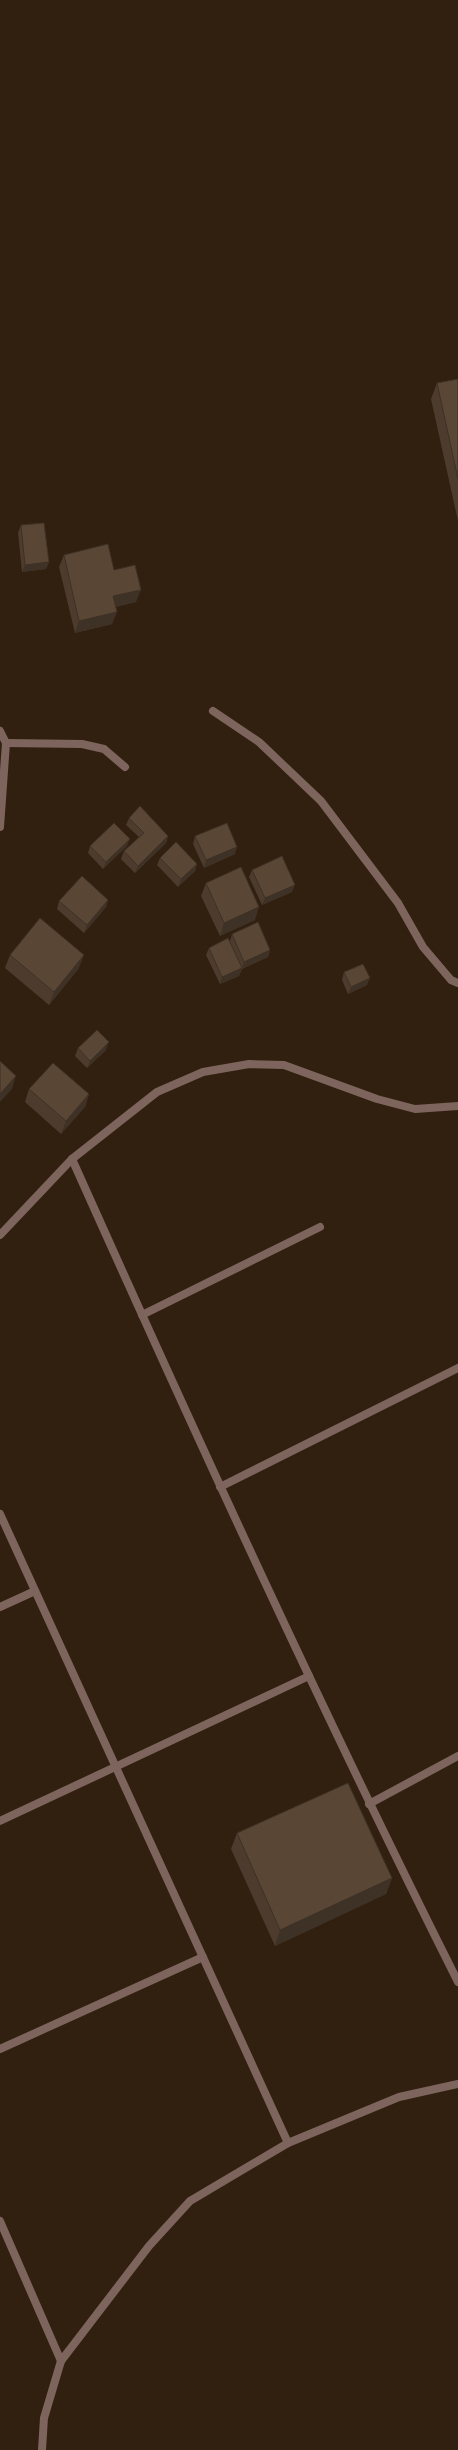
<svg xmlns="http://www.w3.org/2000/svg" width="458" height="2450" font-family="Overpass,sans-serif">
	<rect width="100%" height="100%" fill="#312010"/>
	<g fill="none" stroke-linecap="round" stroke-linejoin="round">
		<g stroke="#7d645d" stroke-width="8">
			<path d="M 6,743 L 82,744 L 104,749 L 125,767"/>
			<path d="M 142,1315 L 320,1227"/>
		</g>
		<g stroke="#7d645d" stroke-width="8">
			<path d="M 213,711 L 259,742 L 321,801 L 398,903 L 423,947 L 451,980 L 458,983"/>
			<path d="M 0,731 L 6,743 L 0,827"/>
			<path d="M 72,1159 C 196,1436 322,1711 458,1982"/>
			<path d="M 0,1235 L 72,1159 L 157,1092 L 203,1072 L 249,1064 L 284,1065 L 377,1099 L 415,1109 L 458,1106"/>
			<path d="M 220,1487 L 458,1368"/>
			<path d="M 0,1514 L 288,2143"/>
			<path d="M 0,1607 L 35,1591"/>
			<path d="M 369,1804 L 458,1756"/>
			<path d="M 0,1821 L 309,1676"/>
			<path d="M 0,2049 L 203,1957"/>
			<path d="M 0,2221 L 61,2361"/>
			<path d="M 42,2450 L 44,2418 L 61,2361 L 149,2246 L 190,2201 L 288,2143 L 399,2097 L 458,2084"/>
		</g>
	</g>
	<g fill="#4d3c2e">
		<path d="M 458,379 L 458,521 L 431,399 L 437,383 Z"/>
		<path d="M 21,525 L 49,562 L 46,569 L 22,572 L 18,533 Z"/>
		<path d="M 64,555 L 114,570 L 136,602 L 115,607 L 112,624 L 75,633 L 59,567 Z"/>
		<path d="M 129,818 L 168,836 L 166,843 L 135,873 L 121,859 L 124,851 L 139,837 L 126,825 Z"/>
		<path d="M 195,836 L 235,854 L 204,868 L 193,844 Z"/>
		<path d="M 90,846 L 127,846 L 103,869 L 88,853 Z"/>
		<path d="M 160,858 L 197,864 L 195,871 L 178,887 L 157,865 Z"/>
		<path d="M 252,870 L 292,892 L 262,905 L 249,877 Z"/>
		<path d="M 206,883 L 255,920 L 220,936 L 201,896 Z"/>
		<path d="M 108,900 L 106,907 L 84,933 L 57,909 L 59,901 Z"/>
		<path d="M 232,934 L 270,950 L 268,957 L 242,969 L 239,976 L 220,984 L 206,955 L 209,948 L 230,941 Z"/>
		<path d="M 10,955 L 79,968 L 49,1005 L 5,968 Z"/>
		<path d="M 344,972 L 367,985 L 348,994 L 342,980 Z"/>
		<path d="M 78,1048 L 106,1050 L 87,1068 L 75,1056 Z"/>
		<path d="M 29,1089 L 89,1094 L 85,1107 L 61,1134 L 25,1102 Z"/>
		<path d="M 237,1833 L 392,1878 L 386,1894 L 275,1946 L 231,1849 Z"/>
	</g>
	<g fill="#3e3125">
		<path d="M 49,562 L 46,569 L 22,572 L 25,565 Z"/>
		<path d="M 141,590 L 136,602 L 108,609 L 113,596 Z"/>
		<path d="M 117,612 L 112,624 L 75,633 L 79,621 Z"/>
		<path d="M 168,836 L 166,843 L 135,873 L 138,866 Z"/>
		<path d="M 130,839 L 127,846 L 103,869 L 106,862 Z"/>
		<path d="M 237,847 L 235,854 L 204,868 L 206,860 Z"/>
		<path d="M 197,864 L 195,871 L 178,887 L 181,879 Z"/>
		<path d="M 295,885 L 292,892 L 262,905 L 265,898 Z"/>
		<path d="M 108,900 L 106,907 L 84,933 L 87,925 Z"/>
		<path d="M 259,907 L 255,920 L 220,936 L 224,923 Z"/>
		<path d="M 270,950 L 268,957 L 242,969 L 244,962 Z"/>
		<path d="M 84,955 L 79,968 L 49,1005 L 54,992 Z"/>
		<path d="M 242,968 L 239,976 L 220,984 L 222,977 Z"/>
		<path d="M 370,978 L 367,985 L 348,994 L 351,987 Z"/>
		<path d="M 109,1042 L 106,1050 L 87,1068 L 90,1061 Z"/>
		<path d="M 16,1076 L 12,1089 L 0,1102 L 0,1094 Z"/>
		<path d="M 89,1094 L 85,1107 L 61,1134 L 66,1121 Z"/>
		<path d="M 392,1878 L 386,1894 L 275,1946 L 280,1930 Z"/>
	</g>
	<g fill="#594635" stroke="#3e3125">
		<path d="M 458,379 L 458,479 L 437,383 Z"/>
		<path d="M 44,523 L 49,562 L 25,565 L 21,525 Z"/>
		<path d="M 108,544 L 114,570 L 135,565 L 141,590 L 113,596 L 117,612 L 79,621 L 64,555 Z"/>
		<path d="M 140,806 L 168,836 L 138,866 L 124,851 L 144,833 L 129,818 Z"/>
		<path d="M 114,823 L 130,839 L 106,862 L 90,846 Z"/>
		<path d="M 227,823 L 237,847 L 206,860 L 195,836 Z"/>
		<path d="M 176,842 L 197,864 L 181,879 L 160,858 Z"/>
		<path d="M 282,856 L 295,885 L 265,898 L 252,870 Z"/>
		<path d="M 241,867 L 259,907 L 224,923 L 206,883 Z"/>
		<path d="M 82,876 L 108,900 L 87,925 L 59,901 Z"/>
		<path d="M 40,918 L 84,955 L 54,992 L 10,955 Z"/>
		<path d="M 258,922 L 270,950 L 244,962 L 232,934 Z"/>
		<path d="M 228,938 L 242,968 L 222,977 L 209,948 Z"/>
		<path d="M 363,964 L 370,978 L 351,987 L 344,972 Z"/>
		<path d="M 97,1030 L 109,1042 L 90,1061 L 78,1048 Z"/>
		<path d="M 0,1061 L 16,1076 L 0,1094 Z"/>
		<path d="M 53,1063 L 89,1094 L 66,1121 L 29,1089 Z"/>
		<path d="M 348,1783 L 392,1878 L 280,1930 L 237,1833 Z"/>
	</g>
</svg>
